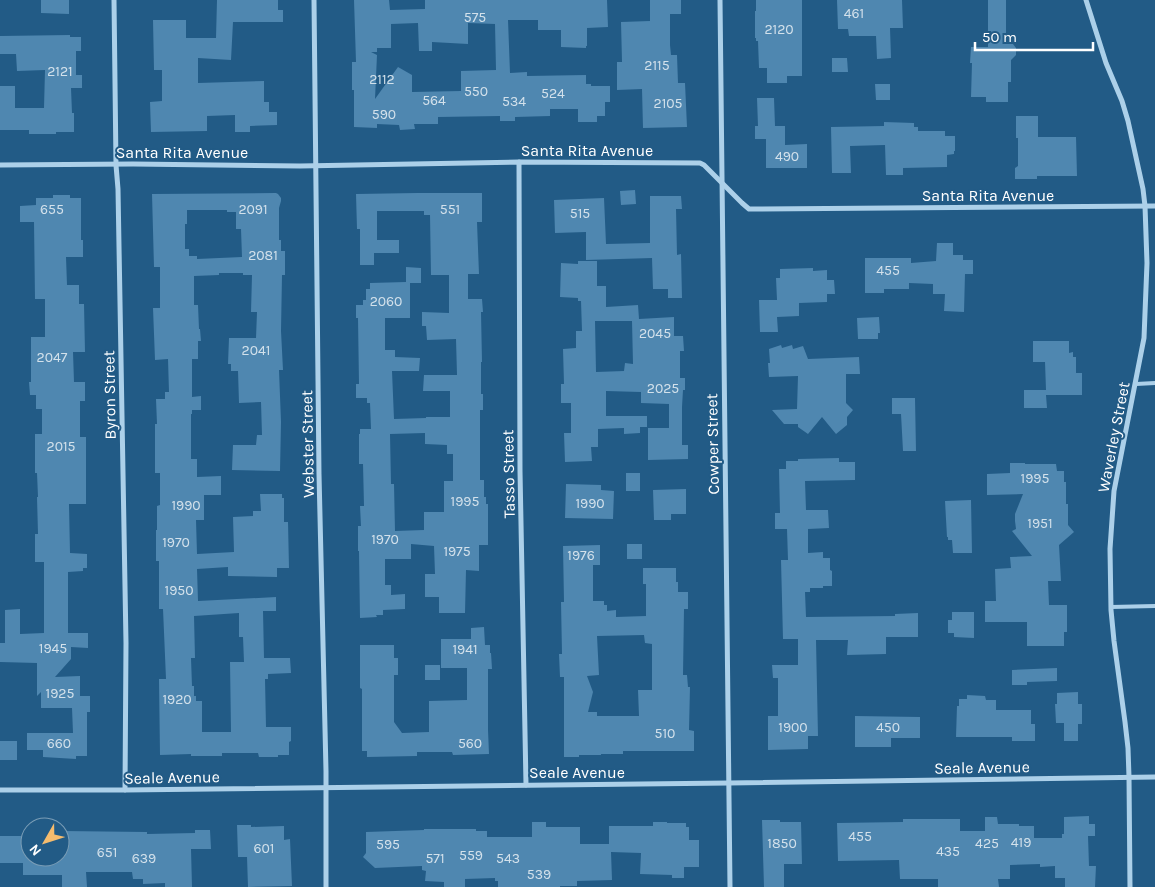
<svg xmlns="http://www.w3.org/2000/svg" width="1155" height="887" font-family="Karla,sans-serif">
	<rect width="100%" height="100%" fill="#225b86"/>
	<g fill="#4f87b0" fill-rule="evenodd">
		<path d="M 41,0 L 69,0 L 69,14 L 41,13 Z"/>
		<path d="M 217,0 L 278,0 L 278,10 L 283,10 L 283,22 L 233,22 L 231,60 L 198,58 L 198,83 L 264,81 L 264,102 L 269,102 L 269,112 L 277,112 L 277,125 L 250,126 L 250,132 L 235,132 L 235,115 L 207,116 L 207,131 L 151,132 L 150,102 L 162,101 L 162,70 L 154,70 L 153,20 L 186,20 L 186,38 L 216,38 Z"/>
		<path d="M 354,0 L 389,0 L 390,10 L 425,9 L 425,0 L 607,0 L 608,27 L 587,28 L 587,46 L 586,46 L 586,48 L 561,47 L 561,30 L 538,30 L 538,20 L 508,20 L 510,73 L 527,72 L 527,76 L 586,75 L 586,84 L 591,84 L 591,86 L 610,86 L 610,102 L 605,102 L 605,116 L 597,116 L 597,122 L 578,122 L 578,109 L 550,109 L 550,116 L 515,117 L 515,121 L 500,121 L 500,116 L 438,117 L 438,124 L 414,124 L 415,129 L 400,130 L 399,125 L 377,124 L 377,128 L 354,127 L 354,90 L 352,90 L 352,62 L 356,62 ZM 418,23 L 419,51 L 432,51 L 432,42 L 468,44 L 468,23 L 495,24 L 496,70 L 461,71 L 461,91 L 412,92 L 412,75 L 398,67 L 375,99 L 377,55 L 371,52 L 377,52 L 377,48 L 391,48 L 391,24 Z"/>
		<path d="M 650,0 L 681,0 L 681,14 L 670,14 L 670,45 L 671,55 L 677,55 L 678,83 L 685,83 L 687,127 L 643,128 L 642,89 L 617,90 L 617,62 L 622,62 L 621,22 L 650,21 Z"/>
		<path d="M 756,0 L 802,0 L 802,76 L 787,76 L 787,83 L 767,83 L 767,68 L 759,68 L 758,41 L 756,41 L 756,38 L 755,38 L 755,11 L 756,11 Z"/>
		<path d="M 837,0 L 902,0 L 903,28 L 890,28 L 891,58 L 877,59 L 876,36 L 849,36 L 848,29 L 838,29 Z"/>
		<path d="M 988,0 L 1006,0 L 1006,34 L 1013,34 L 1013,44 L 1016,48 L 1016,55 L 1011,60 L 1011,82 L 1008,82 L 1008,102 L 986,102 L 986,97 L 971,97 L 972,63 L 970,63 L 971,47 L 988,47 Z"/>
		<path d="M 70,35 L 70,37 L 81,37 L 81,51 L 76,51 L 76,75 L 82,75 L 82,88 L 71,88 L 72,113 L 74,113 L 74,132 L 56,132 L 56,134 L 29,134 L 29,130 L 0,130 L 0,86 L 15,86 L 15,108 L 44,108 L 45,70 L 17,71 L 16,54 L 0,54 L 0,36 Z"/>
		<path d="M 832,58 L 847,58 L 848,72 L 832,72 Z"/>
		<path d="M 875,84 L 890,84 L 890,100 L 876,100 Z"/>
		<path d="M 757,98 L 774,98 L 775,126 L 785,126 L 785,145 L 807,144 L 807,168 L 766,168 L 766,139 L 755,139 L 755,126 L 758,126 Z"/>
		<path d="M 1016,116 L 1038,116 L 1038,137 L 1076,137 L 1077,176 L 1037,176 L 1037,179 L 1015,179 L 1015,168 L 1018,166 L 1018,138 L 1016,138 Z"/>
		<path d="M 884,122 L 914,123 L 914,127 L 918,127 L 918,131 L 945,131 L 945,136 L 955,136 L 955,151 L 954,151 L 954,154 L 947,155 L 947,167 L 903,168 L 903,175 L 886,175 L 885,145 L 850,146 L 851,173 L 832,173 L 831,127 L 884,126 Z"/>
		<path d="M 635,190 L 636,204 L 621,205 L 620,191 Z"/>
		<path d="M 276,193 L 278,194 L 281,198 L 281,201 L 279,208 L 279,240 L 281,240 L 281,251 L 285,251 L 285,275 L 282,275 L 281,331 L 283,370 L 279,370 L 281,422 L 280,471 L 232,470 L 233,445 L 256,445 L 257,435 L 262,435 L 261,402 L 239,403 L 238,371 L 231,371 L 231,364 L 228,364 L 229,338 L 256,338 L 257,312 L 251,312 L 252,275 L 243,275 L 243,273 L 219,273 L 219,275 L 194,276 L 194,305 L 198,305 L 199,329 L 200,329 L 201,341 L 198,341 L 198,359 L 192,359 L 192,397 L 201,396 L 201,410 L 192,410 L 192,414 L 191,414 L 191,459 L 197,459 L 197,477 L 221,476 L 221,495 L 204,495 L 204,520 L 196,520 L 197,554 L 234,552 L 233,517 L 253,516 L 253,511 L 261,511 L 260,494 L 282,494 L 282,498 L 284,498 L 284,522 L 288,522 L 289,568 L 277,568 L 277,577 L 228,576 L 228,567 L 197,569 L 198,601 L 276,597 L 276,611 L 263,611 L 264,658 L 290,658 L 291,673 L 268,674 L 268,679 L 265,679 L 266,727 L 291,727 L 291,741 L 289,742 L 289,755 L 278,755 L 278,757 L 259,757 L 258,753 L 222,753 L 222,756 L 191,756 L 191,754 L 160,755 L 159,679 L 166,679 L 163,609 L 159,609 L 159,561 L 156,561 L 156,530 L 157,530 L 157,506 L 160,505 L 160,473 L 155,473 L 155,424 L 157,424 L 156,399 L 165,399 L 165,392 L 169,392 L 168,359 L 155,360 L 153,308 L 160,308 L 160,267 L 154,267 L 152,194 ZM 187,210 L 227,210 L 227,212 L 236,212 L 236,229 L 241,229 L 242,257 L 197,259 L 197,256 L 189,256 L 189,249 L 185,249 L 185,224 L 187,224 ZM 239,613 L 239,637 L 243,637 L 244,662 L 230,662 L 231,732 L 202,732 L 202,701 L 196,701 L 196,696 L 194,696 L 194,686 L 192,686 L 191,658 L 195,658 L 194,616 Z"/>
		<path d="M 417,193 L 482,193 L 482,222 L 477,222 L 479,274 L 468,274 L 468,299 L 482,299 L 483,312 L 481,312 L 482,362 L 481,362 L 481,394 L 483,394 L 483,410 L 480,410 L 480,480 L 484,480 L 484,497 L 486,497 L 486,504 L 488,504 L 488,545 L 479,545 L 479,571 L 466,570 L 465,613 L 439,613 L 439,597 L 425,597 L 425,574 L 435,574 L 434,546 L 411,544 L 411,559 L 385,559 L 385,585 L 391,585 L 391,595 L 405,594 L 405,609 L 383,610 L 383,615 L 376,615 L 377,617 L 360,618 L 359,551 L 358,551 L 358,526 L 361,526 L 360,506 L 364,506 L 363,464 L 359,464 L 359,434 L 360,434 L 360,429 L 371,429 L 370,403 L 367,403 L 367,398 L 356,398 L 356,384 L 359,384 L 358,318 L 356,318 L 356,305 L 363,305 L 363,300 L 366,300 L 366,289 L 370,289 L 370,283 L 406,282 L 406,267 L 421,268 L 421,283 L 410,283 L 410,318 L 385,318 L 385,350 L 395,350 L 395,357 L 420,358 L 419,371 L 392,371 L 394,419 L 426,418 L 426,417 L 450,417 L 450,391 L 423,391 L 424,375 L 457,375 L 456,339 L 427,340 L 426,326 L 422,326 L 422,312 L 449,313 L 449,275 L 431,275 L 430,215 L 424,215 L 424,211 L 377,211 L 377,240 L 399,240 L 399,253 L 374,253 L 374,265 L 360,265 L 360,229 L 357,229 L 356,194 ZM 425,433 L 425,444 L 447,445 L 447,454 L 453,454 L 453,481 L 444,481 L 444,512 L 424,512 L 424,530 L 395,531 L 394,484 L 391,484 L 390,434 Z"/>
		<path d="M 53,195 L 70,195 L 70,198 L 81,198 L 81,240 L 83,240 L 83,257 L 66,257 L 67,285 L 79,285 L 79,304 L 84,304 L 85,352 L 73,352 L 74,382 L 85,382 L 85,401 L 80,401 L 80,437 L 86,437 L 86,504 L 69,504 L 69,505 L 70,553 L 87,554 L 87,568 L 83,568 L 83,571 L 68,572 L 68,633 L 88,633 L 88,648 L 71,647 L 71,659 L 55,677 L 80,676 L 80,696 L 90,696 L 90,712 L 87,712 L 87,756 L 76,756 L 76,759 L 43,757 L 43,750 L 27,750 L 27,733 L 73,733 L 72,708 L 41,708 L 41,692 L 37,696 L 37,663 L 0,662 L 0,643 L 5,643 L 5,610 L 20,609 L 20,634 L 44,633 L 44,562 L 35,562 L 35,534 L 38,534 L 37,497 L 38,497 L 37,473 L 35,473 L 35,434 L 42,434 L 42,409 L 36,409 L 36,395 L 30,395 L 29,382 L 31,382 L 31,337 L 45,337 L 45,299 L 35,299 L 34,222 L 20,222 L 20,206 L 36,205 L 36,198 L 53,198 Z"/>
		<path d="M 650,196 L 681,196 L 682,209 L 676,209 L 677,255 L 681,254 L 682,298 L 668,298 L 668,289 L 653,289 L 652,258 L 586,260 L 586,232 L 555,233 L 554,200 L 604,198 L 606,244 L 650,243 Z"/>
		<path d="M 937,243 L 953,243 L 953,255 L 963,255 L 963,260 L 973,260 L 973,274 L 965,274 L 964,312 L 944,311 L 945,294 L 933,294 L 933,284 L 909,283 L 909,289 L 884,289 L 884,293 L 865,293 L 865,258 L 911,258 L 911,263 L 936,261 Z"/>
		<path d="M 578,261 L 597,261 L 597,286 L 606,286 L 606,307 L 638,305 L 639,319 L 674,317 L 674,336 L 683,336 L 684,351 L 680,351 L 680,378 L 685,378 L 685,390 L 683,390 L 682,407 L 682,445 L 688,445 L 688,459 L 648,460 L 648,428 L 669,428 L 669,404 L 641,403 L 641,392 L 606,391 L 606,416 L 647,416 L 647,427 L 640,427 L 640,433 L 624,434 L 624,428 L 598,429 L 598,447 L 591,447 L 592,461 L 565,462 L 564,433 L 571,433 L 571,403 L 561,403 L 561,384 L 564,384 L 563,349 L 576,348 L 576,331 L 582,331 L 581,301 L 578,301 L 578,298 L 560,297 L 561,263 L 578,264 ZM 595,321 L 632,321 L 633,364 L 625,363 L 624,371 L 596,372 Z"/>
		<path d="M 813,268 L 813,271 L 827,270 L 827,280 L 834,280 L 835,294 L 827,294 L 827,302 L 799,303 L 799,316 L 777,317 L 778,332 L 760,332 L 759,300 L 777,300 L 776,278 L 780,278 L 780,269 Z"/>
		<path d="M 879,317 L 880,333 L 878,333 L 878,339 L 858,339 L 857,318 Z"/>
		<path d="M 1033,341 L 1069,341 L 1069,353 L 1073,352 L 1073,357 L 1076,357 L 1076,373 L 1082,373 L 1082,395 L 1046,395 L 1047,408 L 1024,408 L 1024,390 L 1046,390 L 1045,362 L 1033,362 Z"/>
		<path d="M 781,345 L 782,348 L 792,345 L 793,349 L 803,346 L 808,359 L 859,357 L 860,374 L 846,374 L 846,403 L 853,410 L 847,417 L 847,425 L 836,434 L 822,417 L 808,434 L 798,427 L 798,424 L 784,424 L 772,410 L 797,409 L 798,376 L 769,377 L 768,363 L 770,363 L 769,349 Z"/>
		<path d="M 892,398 L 915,398 L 916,451 L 903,451 L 901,414 L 892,414 Z"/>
		<path d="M 839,458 L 839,462 L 855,462 L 855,480 L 805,481 L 806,510 L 828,510 L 829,528 L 808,529 L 808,553 L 823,552 L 823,558 L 830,558 L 830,570 L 832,571 L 832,586 L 823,586 L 823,588 L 810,588 L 810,592 L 805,592 L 806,617 L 895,616 L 895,614 L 918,613 L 918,637 L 886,637 L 886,654 L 847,655 L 848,640 L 816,640 L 818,736 L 808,736 L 808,749 L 768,750 L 768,716 L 778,716 L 778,678 L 773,678 L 772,665 L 798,665 L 798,639 L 783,639 L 781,560 L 788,560 L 787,529 L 775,529 L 775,513 L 780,513 L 779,469 L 786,469 L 786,461 L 798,461 L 798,459 Z"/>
		<path d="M 1010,463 L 1025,463 L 1025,464 L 1056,464 L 1057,471 L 1064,471 L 1064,482 L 1066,482 L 1066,504 L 1068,504 L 1068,525 L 1074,532 L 1059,545 L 1061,581 L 1048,581 L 1049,605 L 1067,605 L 1067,632 L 1064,632 L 1064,646 L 1027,646 L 1027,622 L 985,622 L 985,601 L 996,601 L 995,569 L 1011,568 L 1010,557 L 1032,556 L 1012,531 L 1016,529 L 1015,521 L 1015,514 L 1023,494 L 987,495 L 987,474 L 1010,473 Z"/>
		<rect x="626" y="473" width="14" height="18"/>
		<path d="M 566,484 L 601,485 L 601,490 L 614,491 L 613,519 L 565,518 Z"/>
		<path d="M 686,489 L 686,514 L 671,514 L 671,520 L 654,520 L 653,490 Z"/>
		<path d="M 971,500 L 972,553 L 953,553 L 952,540 L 948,540 L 948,537 L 947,537 L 945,501 Z"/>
		<rect x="627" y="544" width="15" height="15"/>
		<path d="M 600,545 L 600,565 L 593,565 L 593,601 L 604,601 L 604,605 L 607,605 L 607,611 L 616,610 L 616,617 L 646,616 L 646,584 L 643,584 L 643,568 L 676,568 L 676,582 L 678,582 L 678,592 L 688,592 L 688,609 L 684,609 L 683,675 L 687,675 L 688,687 L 690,687 L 689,730 L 694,731 L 694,751 L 623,751 L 623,754 L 601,754 L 601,755 L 579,755 L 579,757 L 564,757 L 564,677 L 560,677 L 559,654 L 562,654 L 561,602 L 564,602 L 563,546 ZM 644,635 L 645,643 L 652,644 L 652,690 L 638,690 L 639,716 L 597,716 L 597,712 L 588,712 L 593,692 L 587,676 L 599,675 L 597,636 Z"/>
		<path d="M 952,612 L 974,612 L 974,638 L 954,637 L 954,633 L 948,633 L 948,620 L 952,620 Z"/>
		<path d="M 484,627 L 485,645 L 490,645 L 490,653 L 491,653 L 492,669 L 488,669 L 488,730 L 489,754 L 453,755 L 452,752 L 417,752 L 417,756 L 367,757 L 367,751 L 362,751 L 362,689 L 360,688 L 360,645 L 394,645 L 394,658 L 398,658 L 398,675 L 394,675 L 394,722 L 402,733 L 429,732 L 429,701 L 467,700 L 467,668 L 441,668 L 441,639 L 471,639 L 471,628 Z"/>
		<rect x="425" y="665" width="15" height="15"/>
		<path d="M 1057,668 L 1057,681 L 1027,682 L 1027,685 L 1012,685 L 1012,670 Z"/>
		<path d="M 1078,692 L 1078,704 L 1082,704 L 1082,724 L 1078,724 L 1078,741 L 1064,741 L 1064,723 L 1056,723 L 1055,704 L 1057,704 L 1057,693 Z"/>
		<path d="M 967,695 L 985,696 L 986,700 L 996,700 L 996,710 L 1031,710 L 1031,724 L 1035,724 L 1035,741 L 1012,741 L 1012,737 L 956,737 L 957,706 L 959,706 L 959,699 L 967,699 Z"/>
		<path d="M 855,716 L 920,717 L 920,738 L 891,738 L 891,747 L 855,747 Z"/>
		<rect x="0" y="741" width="17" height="19"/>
		<path d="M 1089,816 L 1089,824 L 1095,824 L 1095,836 L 1088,836 L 1089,866 L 1096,866 L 1095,887 L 1065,887 L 1065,878 L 1055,878 L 1055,866 L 1040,867 L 1040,864 L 1010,865 L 1010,879 L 998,879 L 999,887 L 938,887 L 938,879 L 900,879 L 899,860 L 838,861 L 837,823 L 903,822 L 903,819 L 960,819 L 960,831 L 985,831 L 985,817 L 997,817 L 998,824 L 1019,824 L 1019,826 L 1034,826 L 1034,838 L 1062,838 L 1062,834 L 1064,834 L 1064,817 Z"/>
		<path d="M 762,820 L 780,820 L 780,822 L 801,822 L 802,864 L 784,864 L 784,887 L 764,887 Z"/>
		<path d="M 532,822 L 546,822 L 546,827 L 580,827 L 580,844 L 609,844 L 609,826 L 653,826 L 653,822 L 667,822 L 667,823 L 686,823 L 686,827 L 689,827 L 689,840 L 699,840 L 699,867 L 684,867 L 684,878 L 672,878 L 672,875 L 640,874 L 641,853 L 611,852 L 612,880 L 577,881 L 577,886 L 560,886 L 560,887 L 498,887 L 498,881 L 495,881 L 495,878 L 465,879 L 465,887 L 444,887 L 444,882 L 425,881 L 426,871 L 422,870 L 422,866 L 375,868 L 363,857 L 366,853 L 366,832 L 424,830 L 424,829 L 476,829 L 476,831 L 487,831 L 487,837 L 532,837 Z"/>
		<path d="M 237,825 L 251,825 L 251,827 L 284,826 L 284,840 L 290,839 L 292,886 L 248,887 L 247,857 L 238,857 Z"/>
		<path d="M 195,830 L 210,830 L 211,849 L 191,849 L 192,887 L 165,887 L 165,883 L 143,884 L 143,879 L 133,879 L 132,872 L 86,872 L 87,887 L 62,887 L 62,875 L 23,875 L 23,863 L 0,863 L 0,836 L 30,836 L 30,857 L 62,857 L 62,831 L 147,832 L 147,834 L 195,833 Z"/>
	</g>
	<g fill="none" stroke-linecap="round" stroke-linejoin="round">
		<g stroke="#acd0e9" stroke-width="4">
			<path d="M 1136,384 L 1155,383"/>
			<path d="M 1111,607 L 1155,606"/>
		</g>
		<g stroke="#acd0e9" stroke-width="5">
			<path d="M 114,0 L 116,165 L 118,189 L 126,643 L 125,790"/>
			<path d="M 314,0 L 319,474 L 326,771 L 326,887"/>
			<path d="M 720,0 L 730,887"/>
			<path d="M 1086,0 L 1106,63 L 1122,101 L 1128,121 L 1143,189 L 1145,206 L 1147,263 L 1144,338 L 1114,491 L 1110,549 L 1111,610 L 1114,641 L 1125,722 L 1128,748 L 1129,777 L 1130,887"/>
			<path d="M 519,162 L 520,471 L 526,785"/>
			<path d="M 0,165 L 133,164 L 300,166 L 519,162 L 700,163 L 704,165 L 742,203 L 749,209 L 1155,206"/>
			<path d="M 0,790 L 125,790 L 729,783 L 1155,777"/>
		</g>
	</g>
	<g text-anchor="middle" stroke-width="4" stroke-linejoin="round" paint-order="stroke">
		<g font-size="14" fill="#d3e1eb">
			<text x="854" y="18">461</text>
			<text x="475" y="22">575</text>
			<text x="779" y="34">2120</text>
			<text x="657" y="70">2115</text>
			<text x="60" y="76">2121</text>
			<text x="382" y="84">2112</text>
			<text x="476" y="96">550</text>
			<text x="553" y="98">524</text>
			<text x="434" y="105">564</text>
			<text x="514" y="106">534</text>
			<text x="668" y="108">2105</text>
			<text x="384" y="119">590</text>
			<text x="787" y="161">490</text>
			<text x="52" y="214">655</text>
			<text x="253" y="214">2091</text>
			<text x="450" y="214">551</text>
			<text x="580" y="218">515</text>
			<text x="263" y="260">2081</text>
			<text x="888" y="275">455</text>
			<text x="386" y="306">2060</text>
			<text x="655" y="338">2045</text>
			<text x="256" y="355">2041</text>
			<text x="52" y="362">2047</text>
			<text x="663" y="393">2025</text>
			<text x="61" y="451">2015</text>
			<text x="1035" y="483">1995</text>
			<text x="465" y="506">1995</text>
			<text x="590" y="508">1990</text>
			<text x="186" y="510">1990</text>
			<text x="1040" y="528">1951</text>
			<text x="385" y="544">1970</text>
			<text x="176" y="547">1970</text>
			<text x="457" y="556">1975</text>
			<text x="581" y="560">1976</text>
			<text x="179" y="595">1950</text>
			<text x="53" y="653">1945</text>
			<text x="465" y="654">1941</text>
			<text x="60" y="698">1925</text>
			<text x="177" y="704">1920</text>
			<text x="793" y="732">1900</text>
			<text x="888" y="732">450</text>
			<text x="665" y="738">510</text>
			<text x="59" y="748">660</text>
			<text x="470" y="748">560</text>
			<text x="860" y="841">455</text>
			<text x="1021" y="847">419</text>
			<text x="782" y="848">1850</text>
			<text x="987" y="848">425</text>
			<text x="388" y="849">595</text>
			<text x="264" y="853">601</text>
			<text x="948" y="856">435</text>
			<text x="107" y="857">651</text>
			<text x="471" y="860">559</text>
			<text x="144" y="863">639</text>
			<text x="435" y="863">571</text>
			<text x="508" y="863">543</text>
			<text x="539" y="879">539</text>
		</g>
		<g font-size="16" fill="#fff" stroke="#225b86">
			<text x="587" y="156">Santa Rita Avenue</text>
			<text x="182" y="158">Santa Rita Avenue</text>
			<text x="988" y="201">Santa Rita Avenue</text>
			<text transform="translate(109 395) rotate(-91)" y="6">Byron Street</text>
			<text transform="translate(1113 437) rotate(-79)" y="6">Waverley Street</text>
			<text transform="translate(307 444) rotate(-91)" y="6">Webster Street</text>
			<text transform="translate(712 444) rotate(-91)" y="6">Cowper Street</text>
			<text transform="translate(508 474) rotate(-91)" y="6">Tasso Street</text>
			<text transform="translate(982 767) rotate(-1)" y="6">Seale Avenue</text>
			<text x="577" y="778">Seale Avenue</text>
			<text transform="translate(172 777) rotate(-1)" y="6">Seale Avenue</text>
		</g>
	</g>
	<g transform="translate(45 842) rotate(231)"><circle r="24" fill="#225b86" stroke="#7a9db6"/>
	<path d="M0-4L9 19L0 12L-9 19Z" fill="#f5bc6e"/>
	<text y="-8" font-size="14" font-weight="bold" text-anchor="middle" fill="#ffffff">N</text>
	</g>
	<path d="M975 42v8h118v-8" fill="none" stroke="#ffffff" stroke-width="2.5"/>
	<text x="982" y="42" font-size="15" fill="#ffffff" stroke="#225b86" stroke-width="4" paint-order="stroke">50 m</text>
</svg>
